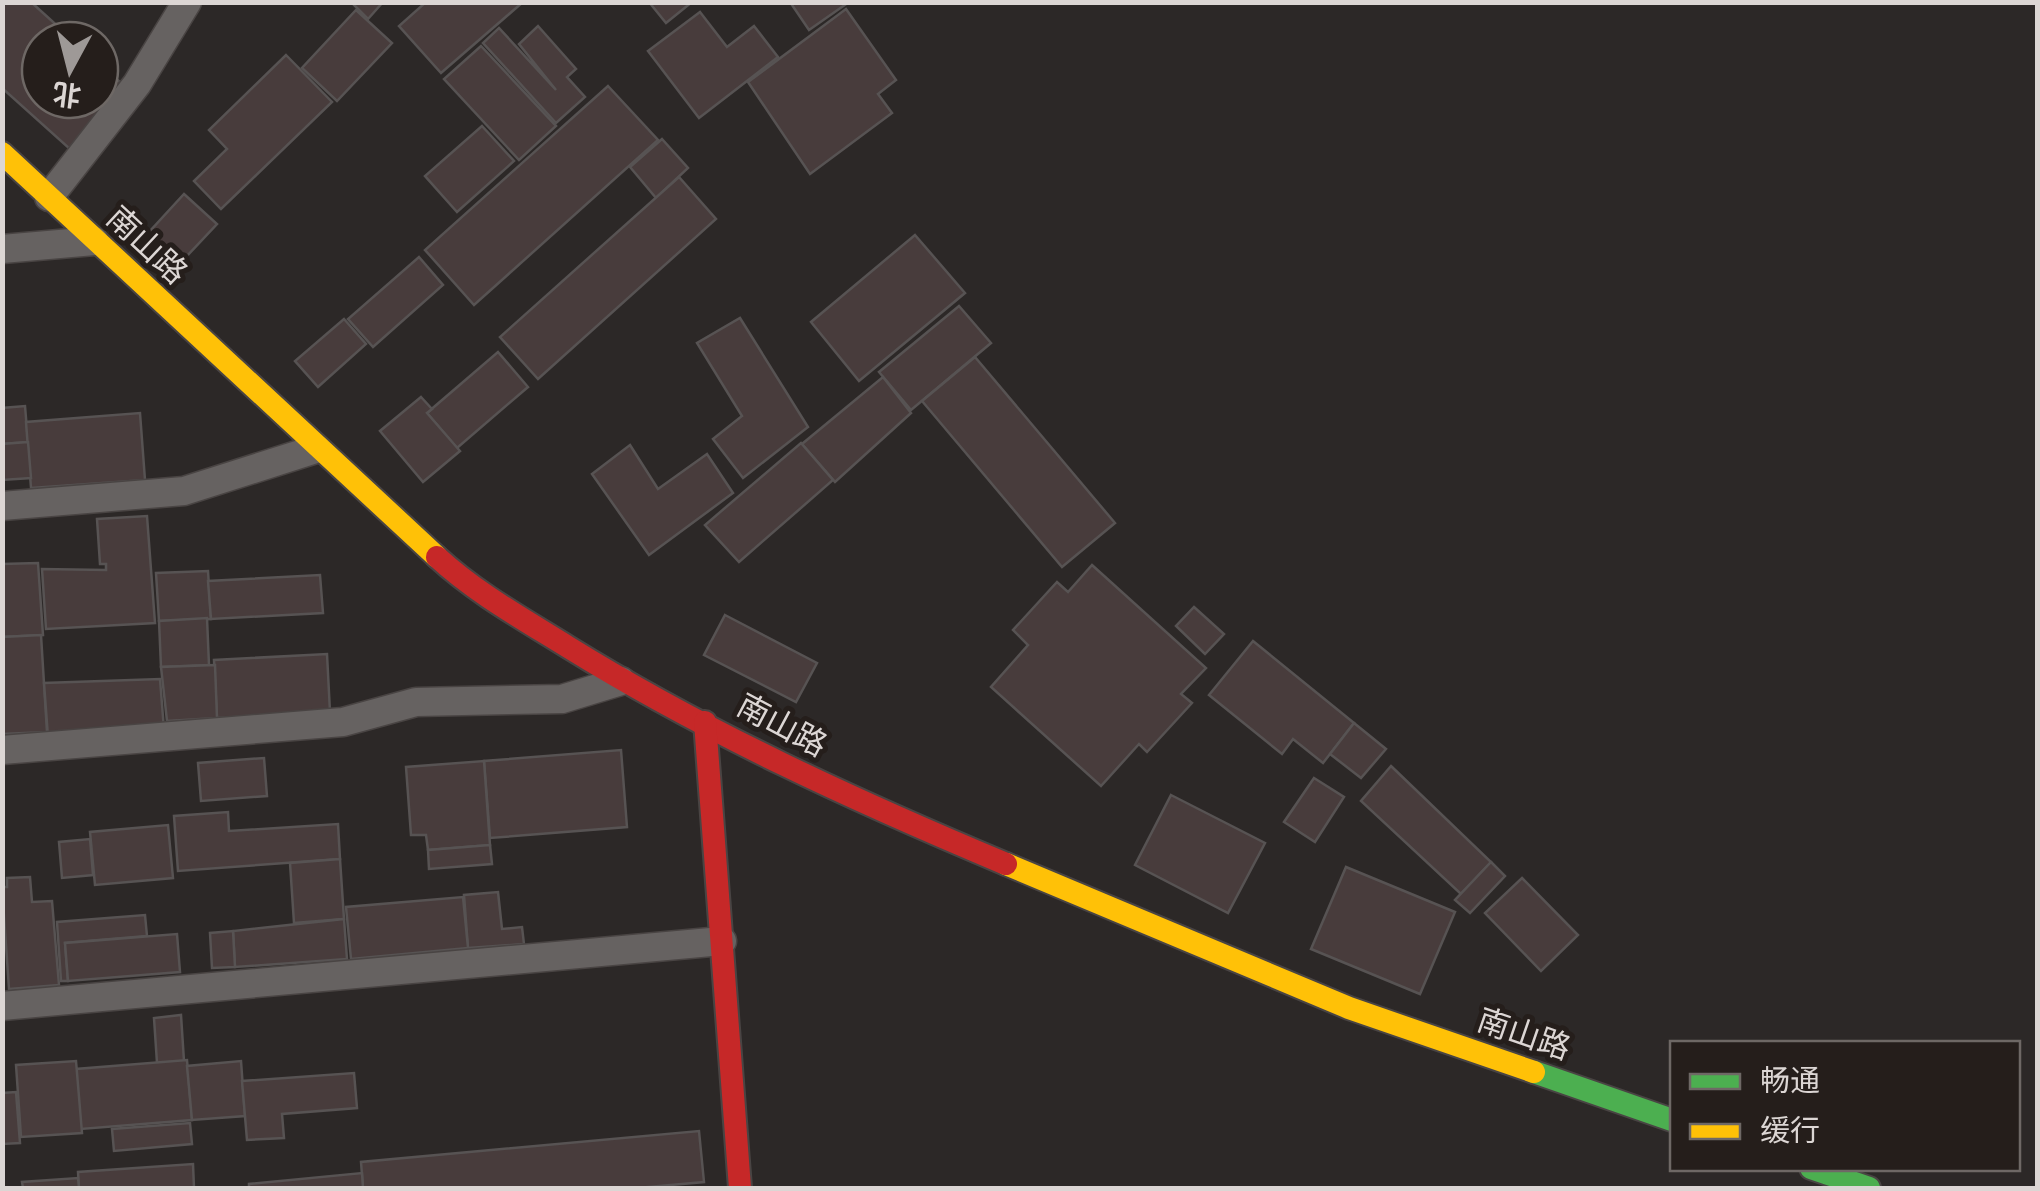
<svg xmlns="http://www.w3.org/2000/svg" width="2040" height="1191" font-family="'DejaVu Sans','Noto Sans SC',sans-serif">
	<rect width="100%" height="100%" fill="#2c2827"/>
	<g fill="#483c3c" stroke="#575353" stroke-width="2.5">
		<path d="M 2,2 L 31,2 L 73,40 L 40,40 L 40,100 L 100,100 L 100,64 L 122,84 L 71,150 L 2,88 Z"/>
		<path d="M 351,2 L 383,2 L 368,19 Z"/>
		<path d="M 426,2 L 445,3 L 523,2 L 441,73 L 399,26 Z"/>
		<path d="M 649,2 L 692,2 L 666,23 Z"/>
		<path d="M 790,2 L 849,2 L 809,30 Z"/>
		<path d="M 846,9 L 896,80 L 878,94 L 892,113 L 810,174 L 748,82 Z"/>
		<path d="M 356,10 L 392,43 L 337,101 L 302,68 Z"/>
		<path d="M 700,12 L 727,47 L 754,26 L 778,57 L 699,118 L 648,51 Z"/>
		<path d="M 538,26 L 576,69 L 567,77 L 585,97 L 556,123 L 483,43 L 499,28 L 556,90 L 519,44 Z"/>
		<path d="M 481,46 L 556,126 L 519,160 L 444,79 Z"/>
		<path d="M 286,55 L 332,102 L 221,209 L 194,181 L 227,149 L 209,130 Z"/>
		<path d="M 608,86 L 658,140 L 474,305 L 425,250 Z"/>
		<path d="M 482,126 L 514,161 L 457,212 L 425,176 Z"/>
		<path d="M 662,139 L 688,168 L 656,198 L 630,167 Z"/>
		<path d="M 679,177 L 716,219 L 538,379 L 500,337 Z"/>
		<path d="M 184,194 L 217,224 L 171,273 L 139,243 Z"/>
		<path d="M 915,235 L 965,293 L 859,381 L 811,322 Z"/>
		<path d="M 419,257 L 443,285 L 373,347 L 348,319 Z"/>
		<path d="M 959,306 L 991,343 L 911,410 L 879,372 Z"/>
		<path d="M 740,318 L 808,427 L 743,478 L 713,439 L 742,416 L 697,343 Z"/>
		<path d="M 344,319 L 366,344 L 318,387 L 295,361 Z"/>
		<path d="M 498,352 L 528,387 L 457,448 L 427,413 Z"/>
		<path d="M 975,357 L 1115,523 L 1062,567 L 922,401 Z"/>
		<path d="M 883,377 L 911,413 L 835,482 L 802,444 Z"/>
		<path d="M 421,397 L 432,409 L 427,413 L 460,451 L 423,482 L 380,431 Z"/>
		<path d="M 25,406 L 28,442 L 2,444 L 2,408 Z"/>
		<path d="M 140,413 L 145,480 L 31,488 L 26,422 Z"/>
		<path d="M 28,442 L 31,478 L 2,480 L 2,444 Z"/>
		<path d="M 801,443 L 833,480 L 739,562 L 705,525 Z"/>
		<path d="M 630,445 L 658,489 L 707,454 L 733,493 L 649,555 L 592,474 Z"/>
		<path d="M 147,516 L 155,623 L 46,629 L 42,569 L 106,570 L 106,564 L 100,564 L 97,519 Z"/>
		<path d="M 38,563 L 43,635 L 2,637 L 2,564 Z"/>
		<path d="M 1092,565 L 1206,668 L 1181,694 L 1192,703 L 1147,752 L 1139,744 L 1101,786 L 991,687 L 1028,645 L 1013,630 L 1057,582 L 1068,592 Z"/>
		<path d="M 208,571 L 211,619 L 159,621 L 156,573 Z"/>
		<path d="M 320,575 L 323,613 L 211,619 L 208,581 Z"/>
		<path d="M 1194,607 L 1224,634 L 1205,654 L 1176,626 Z"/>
		<path d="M 725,615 L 817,663 L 796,702 L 704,655 Z"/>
		<path d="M 207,618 L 209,665 L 161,667 L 159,621 Z"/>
		<path d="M 41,635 L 47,732 L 2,734 L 2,637 Z"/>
		<path d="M 1253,641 L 1354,723 L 1323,763 L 1293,739 L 1282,754 L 1209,695 Z"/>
		<path d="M 327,654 L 330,712 L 217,718 L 214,660 Z"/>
		<path d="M 215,665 L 217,718 L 167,721 L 161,667 Z"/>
		<path d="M 160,679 L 164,730 L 48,737 L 44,683 Z"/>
		<path d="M 1354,723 L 1386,749 L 1361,778 L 1330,754 Z"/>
		<path d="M 621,750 L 627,827 L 490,838 L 484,761 Z"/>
		<path d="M 264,758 L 267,796 L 201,801 L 198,763 Z"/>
		<path d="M 484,761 L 490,845 L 428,850 L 426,835 L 411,835 L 406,767 Z"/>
		<path d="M 1391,766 L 1491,862 L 1461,894 L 1361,801 Z"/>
		<path d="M 1314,778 L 1344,797 L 1315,842 L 1284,822 Z"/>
		<path d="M 1171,795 L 1265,843 L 1228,913 L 1135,865 Z"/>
		<path d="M 228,812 L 229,831 L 338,824 L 340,859 L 178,871 L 174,816 Z"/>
		<path d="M 168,825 L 173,878 L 95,885 L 90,832 Z"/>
		<path d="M 90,839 L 93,875 L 62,878 L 59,842 Z"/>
		<path d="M 490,845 L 492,864 L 429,869 L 428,850 Z"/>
		<path d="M 340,859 L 344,919 L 294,923 L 290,863 Z"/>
		<path d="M 1491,862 L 1505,876 L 1470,913 L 1455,900 Z"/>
		<path d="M 1346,867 L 1455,912 L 1420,994 L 1311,949 Z"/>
		<path d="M 30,877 L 32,902 L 52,901 L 59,985 L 9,989 L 2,887 L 7,887 L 7,878 Z"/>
		<path d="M 1522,878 L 1578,935 L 1541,971 L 1485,913 Z"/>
		<path d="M 498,892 L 502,929 L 522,927 L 524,944 L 468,948 L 464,895 Z"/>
		<path d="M 463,897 L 468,948 L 351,959 L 346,907 Z"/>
		<path d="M 145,915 L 147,936 L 65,943 L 68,981 L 61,981 L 57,922 Z"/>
		<path d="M 344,919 L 347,959 L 235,967 L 233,931 Z"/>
		<path d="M 233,931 L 235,967 L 212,968 L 210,933 Z"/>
		<path d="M 177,934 L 180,972 L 68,981 L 65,943 Z"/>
		<path d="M 181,1015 L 184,1061 L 157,1063 L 154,1018 Z"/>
		<path d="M 187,1060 L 192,1120 L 81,1129 L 76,1069 Z"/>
		<path d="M 76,1061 L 82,1133 L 21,1137 L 16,1065 Z"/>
		<path d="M 241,1061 L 245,1116 L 192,1120 L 187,1066 Z"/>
		<path d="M 354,1073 L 357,1108 L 282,1114 L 284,1138 L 247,1140 L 242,1081 Z"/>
		<path d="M 16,1092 L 20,1143 L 2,1144 L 2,1093 Z"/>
		<path d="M 190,1123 L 192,1144 L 114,1151 L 112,1129 Z"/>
		<path d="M 699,1131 L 704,1182 L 637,1188 L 363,1188 L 361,1162 Z"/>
		<path d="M 193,1164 L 194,1188 L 79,1188 L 78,1172 Z"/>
		<path d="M 362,1173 L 363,1188 L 249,1188 L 249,1184 Z"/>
		<path d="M 78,1178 L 79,1188 L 23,1188 L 22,1182 Z"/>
	</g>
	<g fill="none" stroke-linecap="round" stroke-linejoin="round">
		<defs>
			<g id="lane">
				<path d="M 49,197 L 137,84 L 187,2"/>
				<path d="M 2,249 L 94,241"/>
				<path d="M 2,506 L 184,491 L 316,449"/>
				<path d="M 2,750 L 343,722 L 416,702 L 562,699 L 621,681"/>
				<path d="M 2,1006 L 722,941"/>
			</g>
			<g id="fast">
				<path d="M 1534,1072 L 1672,1120"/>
				<path d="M 1811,1168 L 1869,1188"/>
			</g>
			<g id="slow">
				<path d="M 2,153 L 437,557"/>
				<path d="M 1006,864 L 1349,1008 L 1534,1072"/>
			</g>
			<g id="jam">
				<path d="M 437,557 C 476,593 523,619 568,647 C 707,733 856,801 1006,864"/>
				<path d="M 705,722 L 740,1188"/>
			</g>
		</defs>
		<use href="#lane" stroke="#494443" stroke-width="31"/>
		<use href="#fast" stroke="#494443" stroke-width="26"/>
		<use href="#slow" stroke="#494443" stroke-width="26"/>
		<use href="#jam" stroke="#494443" stroke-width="26"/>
		<use href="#lane" stroke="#666261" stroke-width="28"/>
		<use href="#fast" stroke="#4caf50" stroke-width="22"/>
		<use href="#slow" stroke="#ffc107" stroke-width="22"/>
		<use href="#jam" stroke="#c62828" stroke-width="22"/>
	</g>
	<g text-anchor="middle" stroke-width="10" stroke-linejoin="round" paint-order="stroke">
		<g font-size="32" fill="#dcd6d4" stroke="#251e1b">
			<text transform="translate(147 245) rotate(43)" y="11">南山路</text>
			<text transform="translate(782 725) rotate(28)" y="11">南山路</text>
			<text transform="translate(1524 1034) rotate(19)" y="11">南山路</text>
		</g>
	</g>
	<rect width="2040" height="1191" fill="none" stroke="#dcd6d4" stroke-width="10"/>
	<rect x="1670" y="1041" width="350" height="130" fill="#251e1b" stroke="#6e6865" stroke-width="2.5"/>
	<rect x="1690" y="1074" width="50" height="15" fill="#4caf50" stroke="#6e6865" stroke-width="2.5"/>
	<text x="1760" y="1091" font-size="30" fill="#dcd6d4">畅通</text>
	<rect x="1690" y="1124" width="50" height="15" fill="#ffc107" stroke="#6e6865" stroke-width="2.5"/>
	<text x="1760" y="1141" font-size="30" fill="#dcd6d4">缓行</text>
	<g transform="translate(70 70) rotate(187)"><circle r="48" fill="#251e1b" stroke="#6e6865" stroke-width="2.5"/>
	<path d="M0-8L18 38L0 25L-18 38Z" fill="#9e9997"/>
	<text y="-15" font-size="28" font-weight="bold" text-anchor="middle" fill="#dcd6d4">北</text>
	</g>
</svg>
